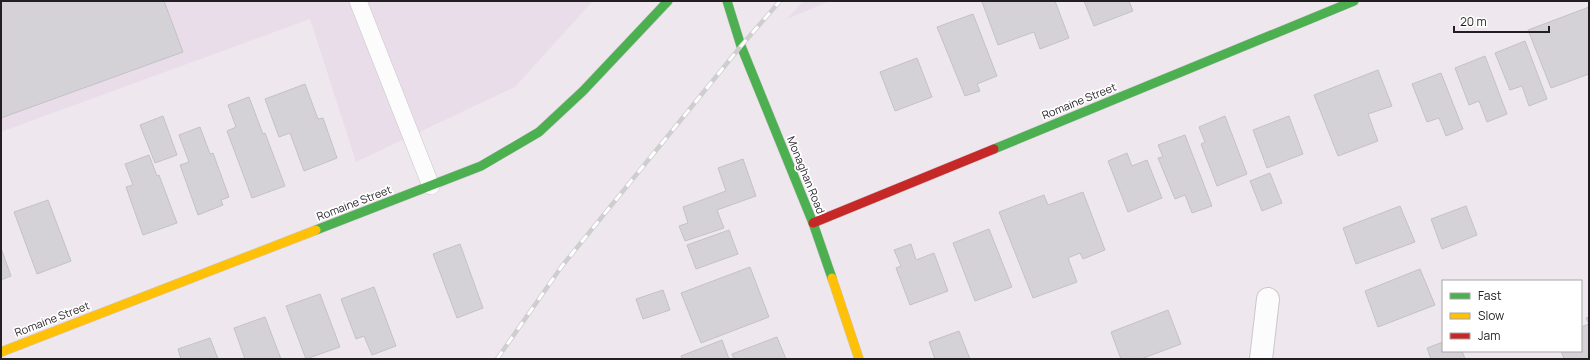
<svg xmlns="http://www.w3.org/2000/svg" width="1590" height="360" font-family="Manrope,sans-serif">
	<rect width="100%" height="100%" fill="#eee8ee"/>
	<g fill="#e9ddea">
		<path d="M 1,1 L 593,1 L 515,87 L 356,162 L 310,19 L 1,132 Z"/>
		<path d="M 803,1 L 830,1 L 787,19 Z"/>
	</g>
	<g fill="#d4d1d7" stroke="#c4c2c6">
		<path d="M 1,1 L 164,1 L 183,52 L 1,118 Z"/>
		<path d="M 985,1 L 1055,1 L 1069,38 L 1040,49 L 1034,32 L 998,45 L 982,2 Z"/>
		<path d="M 1084,1 L 1129,1 L 1133,11 L 1094,26 Z"/>
		<path d="M 1589,7 L 1589,74 L 1551,88 L 1528,30 Z"/>
		<path d="M 973,14 L 997,76 L 977,84 L 980,91 L 965,96 L 937,27 Z"/>
		<path d="M 1525,41 L 1547,99 L 1529,106 L 1522,86 L 1510,90 L 1495,53 Z"/>
		<path d="M 1485,56 L 1507,114 L 1487,122 L 1479,101 L 1469,105 L 1455,68 Z"/>
		<path d="M 917,58 L 932,97 L 895,111 L 880,72 Z"/>
		<path d="M 1378,70 L 1392,106 L 1368,114 L 1378,141 L 1338,156 L 1314,95 Z"/>
		<path d="M 1441,73 L 1463,129 L 1446,136 L 1439,118 L 1427,122 L 1412,84 Z"/>
		<path d="M 305,84 L 318,119 L 323,118 L 337,158 L 304,171 L 290,133 L 279,137 L 265,99 Z"/>
		<path d="M 249,97 L 263,134 L 265,133 L 285,186 L 252,198 L 227,131 L 236,127 L 228,105 Z"/>
		<path d="M 163,116 L 177,155 L 155,163 L 140,125 Z"/>
		<path d="M 1225,116 L 1247,174 L 1217,186 L 1201,144 L 1205,142 L 1199,127 Z"/>
		<path d="M 1289,116 L 1303,154 L 1267,168 L 1253,130 Z"/>
		<path d="M 200,127 L 210,154 L 213,153 L 229,197 L 221,200 L 223,205 L 198,215 L 180,165 L 189,162 L 179,135 Z"/>
		<path d="M 1185,135 L 1212,206 L 1192,213 L 1185,195 L 1175,199 L 1158,158 L 1163,157 L 1158,145 Z"/>
		<path d="M 1127,153 L 1132,166 L 1147,160 L 1162,198 L 1128,212 L 1108,161 Z"/>
		<path d="M 149,155 L 157,176 L 159,175 L 177,223 L 143,235 L 126,187 L 133,185 L 125,164 Z"/>
		<path d="M 743,159 L 756,196 L 717,210 L 724,228 L 685,241 L 679,226 L 688,223 L 683,207 L 726,191 L 718,168 Z"/>
		<path d="M 1270,173 L 1282,203 L 1262,211 L 1250,181 Z"/>
		<path d="M 1083,192 L 1105,250 L 1083,259 L 1080,253 L 1068,258 L 1077,282 L 1033,298 L 999,212 L 1044,195 L 1048,205 Z"/>
		<path d="M 48,200 L 71,261 L 37,274 L 14,212 Z"/>
		<path d="M 1400,206 L 1415,242 L 1356,264 L 1343,228 Z"/>
		<path d="M 1466,206 L 1477,235 L 1442,249 L 1431,219 Z"/>
		<path d="M 989,229 L 1012,287 L 975,301 L 953,243 Z"/>
		<path d="M 729,230 L 738,254 L 696,269 L 687,245 Z"/>
		<path d="M 460,244 L 483,308 L 457,318 L 433,254 Z"/>
		<path d="M 911,244 L 916,260 L 934,253 L 948,291 L 910,305 L 896,268 L 901,266 L 894,250 Z"/>
		<path d="M 1,248 L 11,276 L 1,280 Z"/>
		<path d="M 750,267 L 769,317 L 701,343 L 681,293 Z"/>
		<path d="M 1420,269 L 1435,305 L 1378,327 L 1365,291 Z"/>
		<path d="M 374,287 L 396,346 L 372,355 L 364,336 L 356,339 L 341,299 Z"/>
		<path d="M 663,290 L 670,310 L 643,319 L 636,299 Z"/>
		<path d="M 320,294 L 340,347 L 306,359 L 286,306 Z"/>
		<path d="M 1168,310 L 1181,344 L 1141,359 L 1121,359 L 1111,332 Z"/>
		<path d="M 265,317 L 281,359 L 245,359 L 234,328 Z"/>
		<path d="M 1589,317 L 1589,359 L 1564,359 L 1561,351 L 1581,351 L 1581,327 L 1589,324 L 1586,318 Z"/>
		<path d="M 959,331 L 970,359 L 935,359 L 929,342 Z"/>
		<path d="M 777,337 L 786,359 L 734,359 L 732,354 Z"/>
		<path d="M 210,338 L 218,359 L 181,359 L 178,349 Z"/>
		<path d="M 722,340 L 729,359 L 682,359 L 681,356 Z"/>
		<path d="M 1443,342 L 1443,351 L 1462,351 L 1465,359 L 1431,359 L 1427,348 Z"/>
	</g>
	<g fill="none" stroke-linecap="round" stroke-linejoin="round">
		<defs>
			<path id="lane" d="M 358,1 L 431,186"/>
			<path id="street" d="M 1261,359 L 1268,299"/>
			<g id="fast">
				<path d="M 727,1 L 741,46 L 813,223 L 832,278"/>
				<path d="M 994,149 L 1354,1"/>
				<path d="M 316,230 L 481,166 L 539,132 L 583,91 L 668,1"/>
			</g>
			<g id="slow">
				<path d="M 832,278 L 859,359"/>
				<path d="M 1,352 L 316,230"/>
			</g>
			<path id="jam" d="M 813,223 L 994,149"/>
		</defs>
		<use href="#lane" stroke="#cbc6cb" stroke-width="18"/>
		<use href="#street" stroke="#cbc6cb" stroke-width="24"/>
		<use href="#fast" stroke="#cbc6cb" stroke-width="10"/>
		<use href="#slow" stroke="#cbc6cb" stroke-width="10"/>
		<use href="#jam" stroke="#cbc6cb" stroke-width="10"/>
		<use href="#lane" stroke="#fcfcfc" stroke-width="17"/>
		<use href="#street" stroke="#fcfcfc" stroke-width="22"/>
		<use href="#fast" stroke="#4caf50" stroke-width="9"/>
		<use href="#slow" stroke="#ffc107" stroke-width="9"/>
		<use href="#jam" stroke="#c62828" stroke-width="9"/>
		<defs>
			<path id="rail" d="M 497,359 L 562,266 L 741,46 L 780,1"/>
		</defs>
		<use href="#rail" stroke="#cfcecf" stroke-width="4.5"/>
		<use href="#rail" stroke="#fff" stroke-width="3" stroke-dasharray="9" stroke-linecap="butt"/>
	</g>
	<g text-anchor="middle" stroke-width="3.5" stroke-linejoin="round" paint-order="stroke">
		<g font-size="11" fill="#221e22" stroke="#fff">
			<text transform="translate(1079 101) rotate(-22)" y="4">Romaine Street</text>
			<text transform="translate(806 175) rotate(68)" y="4">Monaghan Road</text>
			<text transform="translate(354 203) rotate(-21)" y="4">Romaine Street</text>
			<text transform="translate(52 319) rotate(-21)" y="4">Romaine Street</text>
		</g>
	</g>
	<rect width="1590" height="360" fill="none" stroke="#221e22" stroke-width="4"/>
	<rect x="1442" y="280" width="140" height="72" fill="#ffffff" stroke="#a7a5a7"/>
	<rect x="1450" y="293" width="20" height="6" fill="#4caf50" stroke="#a7a5a7"/>
	<text x="1478" y="300" font-size="12" fill="#221e22">Fast</text>
	<rect x="1450" y="313" width="20" height="6" fill="#ffc107" stroke="#a7a5a7"/>
	<text x="1478" y="320" font-size="12" fill="#221e22">Slow</text>
	<rect x="1450" y="333" width="20" height="6" fill="#c62828" stroke="#a7a5a7"/>
	<text x="1478" y="340" font-size="12" fill="#221e22">Jam</text>
	<path d="M1454 26v6h95v-6" fill="none" stroke="#221e22" stroke-width="2"/>
	<text x="1460" y="26" font-size="12" fill="#221e22" stroke="#ffffff" stroke-width="3" paint-order="stroke">20 m</text>
</svg>
